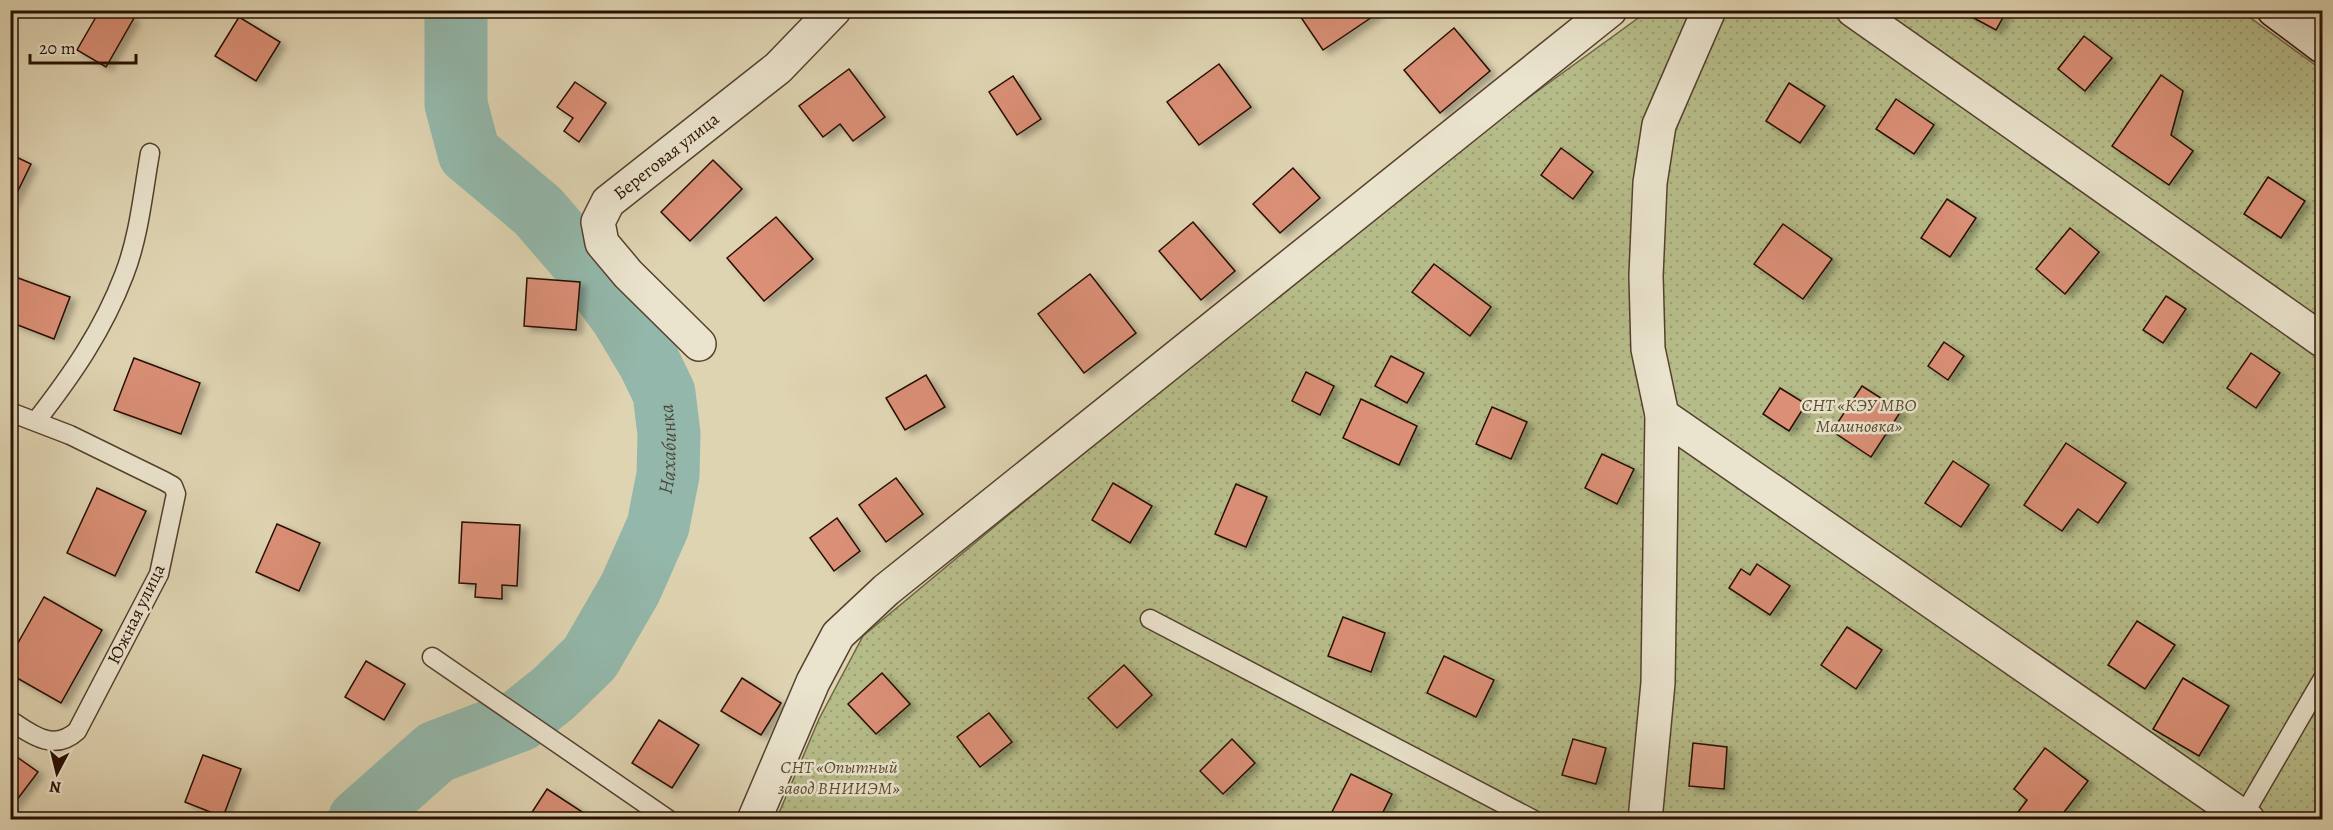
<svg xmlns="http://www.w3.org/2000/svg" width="2333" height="830" font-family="Alegreya,serif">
	<defs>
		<pattern id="park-dots" width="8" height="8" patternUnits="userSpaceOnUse" patternTransform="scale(1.5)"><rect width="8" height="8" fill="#b6bc89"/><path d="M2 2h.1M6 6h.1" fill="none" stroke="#9ca074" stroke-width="1.8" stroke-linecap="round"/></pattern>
		<filter id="shadow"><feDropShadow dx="6" dy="4" stdDeviation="3" flood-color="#0004"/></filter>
	</defs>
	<rect width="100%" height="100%" fill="#dfd4b2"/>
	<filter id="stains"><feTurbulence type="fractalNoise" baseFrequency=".00333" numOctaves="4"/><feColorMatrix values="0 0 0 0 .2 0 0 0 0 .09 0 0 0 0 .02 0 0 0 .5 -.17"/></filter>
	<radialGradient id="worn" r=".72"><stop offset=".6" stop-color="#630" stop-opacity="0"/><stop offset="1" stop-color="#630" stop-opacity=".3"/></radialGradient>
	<path fill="url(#park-dots)" stroke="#6e6645" stroke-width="1.5" d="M 1648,11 L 2241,11 L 2322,70 L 2322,819 L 776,820 L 819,719 L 863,636 L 1326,251 L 1463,145 Z"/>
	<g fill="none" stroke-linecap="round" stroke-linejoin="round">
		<path stroke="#93b8ab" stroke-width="63" id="s1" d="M 359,820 L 436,752 L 520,720 L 554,693 L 590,658 L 630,589 L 658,526 L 668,475 L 669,434 L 664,393 L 649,362 L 622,317 L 582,262 L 538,211 L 469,153 L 456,104 L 456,10"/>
	</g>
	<g fill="#da8f76" stroke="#270f01" stroke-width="1.5" filter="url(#shadow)">
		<path d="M 100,10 L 121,10 L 134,18 L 106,67 L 77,50 Z"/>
		<path d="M 1296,10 L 1377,10 L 1378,13 L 1323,50 Z"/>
		<path d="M 1959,10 L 2007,10 L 1996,30 Z"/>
		<path d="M 239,17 L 280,42 L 256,81 L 215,56 Z"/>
		<path d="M 1454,28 L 1490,71 L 1440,113 L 1404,70 Z"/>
		<path d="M 2084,36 L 2112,58 L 2085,91 L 2058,69 Z"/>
		<path d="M 1219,64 L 1251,107 L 1199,145 L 1167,102 Z"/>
		<path d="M 849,69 L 885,117 L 853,141 L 840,124 L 823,137 L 799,106 Z"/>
		<path d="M 2161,75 L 2183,91 L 2171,135 L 2193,151 L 2169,185 L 2112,146 Z"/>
		<path d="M 1013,76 L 1041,119 L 1017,135 L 989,92 Z"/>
		<path d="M 575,82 L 606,103 L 579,142 L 564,131 L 573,118 L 557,107 Z"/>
		<path d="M 1789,83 L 1825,106 L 1800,143 L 1766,121 Z"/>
		<path d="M 1896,99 L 1934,125 L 1914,154 L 1876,129 Z"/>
		<path d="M 1561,148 L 1593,172 L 1573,199 L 1541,175 Z"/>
		<path d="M 10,154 L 31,164 L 10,207 Z"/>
		<path d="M 713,160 L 742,189 L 690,241 L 661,212 Z"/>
		<path d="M 1293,168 L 1320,198 L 1280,233 L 1253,204 Z"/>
		<path d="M 2268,177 L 2305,201 L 2281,238 L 2244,214 Z"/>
		<path d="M 1947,199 L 1976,218 L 1950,257 L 1921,238 Z"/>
		<path d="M 776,217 L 813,259 L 764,301 L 727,258 Z"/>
		<path d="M 1193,222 L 1235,271 L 1201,300 L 1159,251 Z"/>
		<path d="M 1783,224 L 1832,259 L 1803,299 L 1754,264 Z"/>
		<path d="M 2070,228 L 2099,252 L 2065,294 L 2036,269 Z"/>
		<path d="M 1434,264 L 1491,307 L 1470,336 L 1412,292 Z"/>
		<path d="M 1090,274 L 1136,333 L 1084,373 L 1038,314 Z"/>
		<path d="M 10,275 L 70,297 L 54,339 L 10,322 Z"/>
		<path d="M 527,278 L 580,282 L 576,330 L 524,326 Z"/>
		<path d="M 2166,296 L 2186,309 L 2163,343 L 2143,330 Z"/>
		<path d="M 1944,342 L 1964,356 L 1948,380 L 1928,366 Z"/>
		<path d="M 2251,353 L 2280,373 L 2256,408 L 2227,388 Z"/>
		<path d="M 1391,356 L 1424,373 L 1407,403 L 1375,386 Z"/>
		<path d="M 134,358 L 200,383 L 181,434 L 114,410 Z"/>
		<path d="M 1306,372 L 1334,386 L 1320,415 L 1292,401 Z"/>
		<path d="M 926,375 L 945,407 L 905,430 L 886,398 Z"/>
		<path d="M 1862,386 L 1901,411 L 1871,457 L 1832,431 Z"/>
		<path d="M 1780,388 L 1806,404 L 1789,431 L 1763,414 Z"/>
		<path d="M 1361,399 L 1417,426 L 1399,465 L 1343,438 Z"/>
		<path d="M 1492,407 L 1527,422 L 1511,459 L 1476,444 Z"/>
		<path d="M 2066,443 L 2126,483 L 2098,523 L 2078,509 L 2062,531 L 2024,505 Z"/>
		<path d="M 1602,454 L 1634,469 L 1617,504 L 1585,488 Z"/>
		<path d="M 1953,461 L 1989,485 L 1961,527 L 1925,503 Z"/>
		<path d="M 896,478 L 923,514 L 886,542 L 859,505 Z"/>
		<path d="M 1113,483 L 1152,506 L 1130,543 L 1092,520 Z"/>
		<path d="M 1236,484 L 1267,497 L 1246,547 L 1215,534 Z"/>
		<path d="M 97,488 L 146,511 L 115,576 L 67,553 Z"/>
		<path d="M 837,518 L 860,551 L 834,571 L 810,538 Z"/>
		<path d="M 462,522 L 520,525 L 517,586 L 502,585 L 502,599 L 475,597 L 476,584 L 459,583 Z"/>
		<path d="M 277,524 L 320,543 L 299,591 L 256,572 Z"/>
		<path d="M 1757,564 L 1790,586 L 1770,615 L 1729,588 L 1741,569 L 1750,575 Z"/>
		<path d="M 44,597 L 102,630 L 61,703 L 10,674 L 10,657 Z"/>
		<path d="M 1343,617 L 1385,633 L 1371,672 L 1328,656 Z"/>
		<path d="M 2137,621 L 2175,645 L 2145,689 L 2108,665 Z"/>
		<path d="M 1847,627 L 1882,650 L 1856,689 L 1821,665 Z"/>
		<path d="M 1444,656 L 1494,680 L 1476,717 L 1427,693 Z"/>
		<path d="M 366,661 L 405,684 L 384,720 L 345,697 Z"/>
		<path d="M 1124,665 L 1152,695 L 1117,728 L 1088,698 Z"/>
		<path d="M 882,673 L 910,704 L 876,734 L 848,704 Z"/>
		<path d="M 742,678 L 781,703 L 761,735 L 721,711 Z"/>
		<path d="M 2183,678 L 2229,706 L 2199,756 L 2153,729 Z"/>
		<path d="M 989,713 L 1012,742 L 980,767 L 957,737 Z"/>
		<path d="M 659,720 L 699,745 L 672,788 L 632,763 Z"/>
		<path d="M 1232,739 L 1255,763 L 1223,794 L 1200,771 Z"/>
		<path d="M 1573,739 L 1606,748 L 1596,784 L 1562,775 Z"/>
		<path d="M 1693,743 L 1727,747 L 1724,789 L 1689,786 Z"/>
		<path d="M 2045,748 L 2088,781 L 2058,820 L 2020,820 L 2015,816 L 2027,800 L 2014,789 Z"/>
		<path d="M 10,752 L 38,772 L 10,809 Z"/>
		<path d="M 203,755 L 241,769 L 223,817 L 185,802 Z"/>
		<path d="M 1351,774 L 1392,794 L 1379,820 L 1328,820 Z"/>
		<path d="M 547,789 L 593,819 L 527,820 Z"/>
	</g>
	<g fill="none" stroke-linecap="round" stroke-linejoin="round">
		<defs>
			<g id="lane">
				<path d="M 2305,34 L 2322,20"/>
				<path d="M 10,412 L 70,435 L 164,481 L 173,486 L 176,494 L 159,574 L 77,731 C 54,752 32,735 10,720"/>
				<path d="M 36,421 C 72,375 103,330 124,275 C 139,237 143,193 150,153"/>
				<path d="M 1150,619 L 1534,820"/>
				<path d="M 432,657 L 669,820"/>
				<path d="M 2243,816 L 2322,680"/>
			</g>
			<g id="street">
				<path d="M 1709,10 L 1659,125 L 1650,183 L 1646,276 L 1648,349 L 1662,415 L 2248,820"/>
				<path d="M 1853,10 L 2322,340"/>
				<path id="s2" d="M 699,344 L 628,274 L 602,243 L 598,222 L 608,202 L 778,68 L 834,10"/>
				<path d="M 754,820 L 813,682 L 838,635 L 886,590 L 1610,10"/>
				<path d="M 1645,820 L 1658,683 L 1662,415"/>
			</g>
			<path id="secondary" d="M 2274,10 L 2322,46"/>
		</defs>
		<use href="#lane" stroke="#55402d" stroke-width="21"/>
		<use href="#street" stroke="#55402d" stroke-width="36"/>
		<use href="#secondary" stroke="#270f01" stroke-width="36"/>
		<use href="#lane" stroke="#eae3cd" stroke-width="18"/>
		<use href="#street" stroke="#eae3cd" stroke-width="33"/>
		<use href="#secondary" stroke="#eae3cd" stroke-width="33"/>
	</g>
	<g text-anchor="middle" stroke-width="5" stroke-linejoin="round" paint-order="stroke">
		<g font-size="18" fill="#270f01" stroke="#eae3cd">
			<text dy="6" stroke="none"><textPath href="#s2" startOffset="258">Береговая улица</textPath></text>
			<text transform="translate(136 614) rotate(-64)" y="6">Южная улица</text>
		</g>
		<g font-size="18" font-style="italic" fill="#594c31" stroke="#eae3cd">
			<text x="1859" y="411">СНТ «КЭУ МВО<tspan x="1859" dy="21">Малиновка»</tspan></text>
			<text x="839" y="773">СНТ «Опытный<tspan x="839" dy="21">завод ВНИИЭМ»</tspan></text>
		</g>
		<g font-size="20" font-style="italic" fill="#4d4a3c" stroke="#eae3cd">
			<text dy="7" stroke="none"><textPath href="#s1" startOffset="513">Нахабинка</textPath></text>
		</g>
	</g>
	<rect width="2333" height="830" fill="none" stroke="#dfd4b2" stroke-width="36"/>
	<rect x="12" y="12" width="2309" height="806" fill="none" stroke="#270f01" stroke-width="3"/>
	<rect x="18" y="18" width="2297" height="794" fill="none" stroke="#270f01" stroke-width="1.5"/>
	<g transform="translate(57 773) rotate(187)" stroke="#eae3cd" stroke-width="4.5" paint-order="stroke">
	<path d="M0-4.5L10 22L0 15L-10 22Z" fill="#270f01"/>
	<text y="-9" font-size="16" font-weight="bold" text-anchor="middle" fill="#270f01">N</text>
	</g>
	<path d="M30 54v9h106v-9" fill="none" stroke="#270f01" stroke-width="3"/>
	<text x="39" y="54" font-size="18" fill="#270f01" stroke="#eae3cd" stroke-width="4.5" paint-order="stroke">20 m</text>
	<rect width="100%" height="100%" filter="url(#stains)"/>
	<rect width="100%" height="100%" fill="url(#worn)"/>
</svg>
